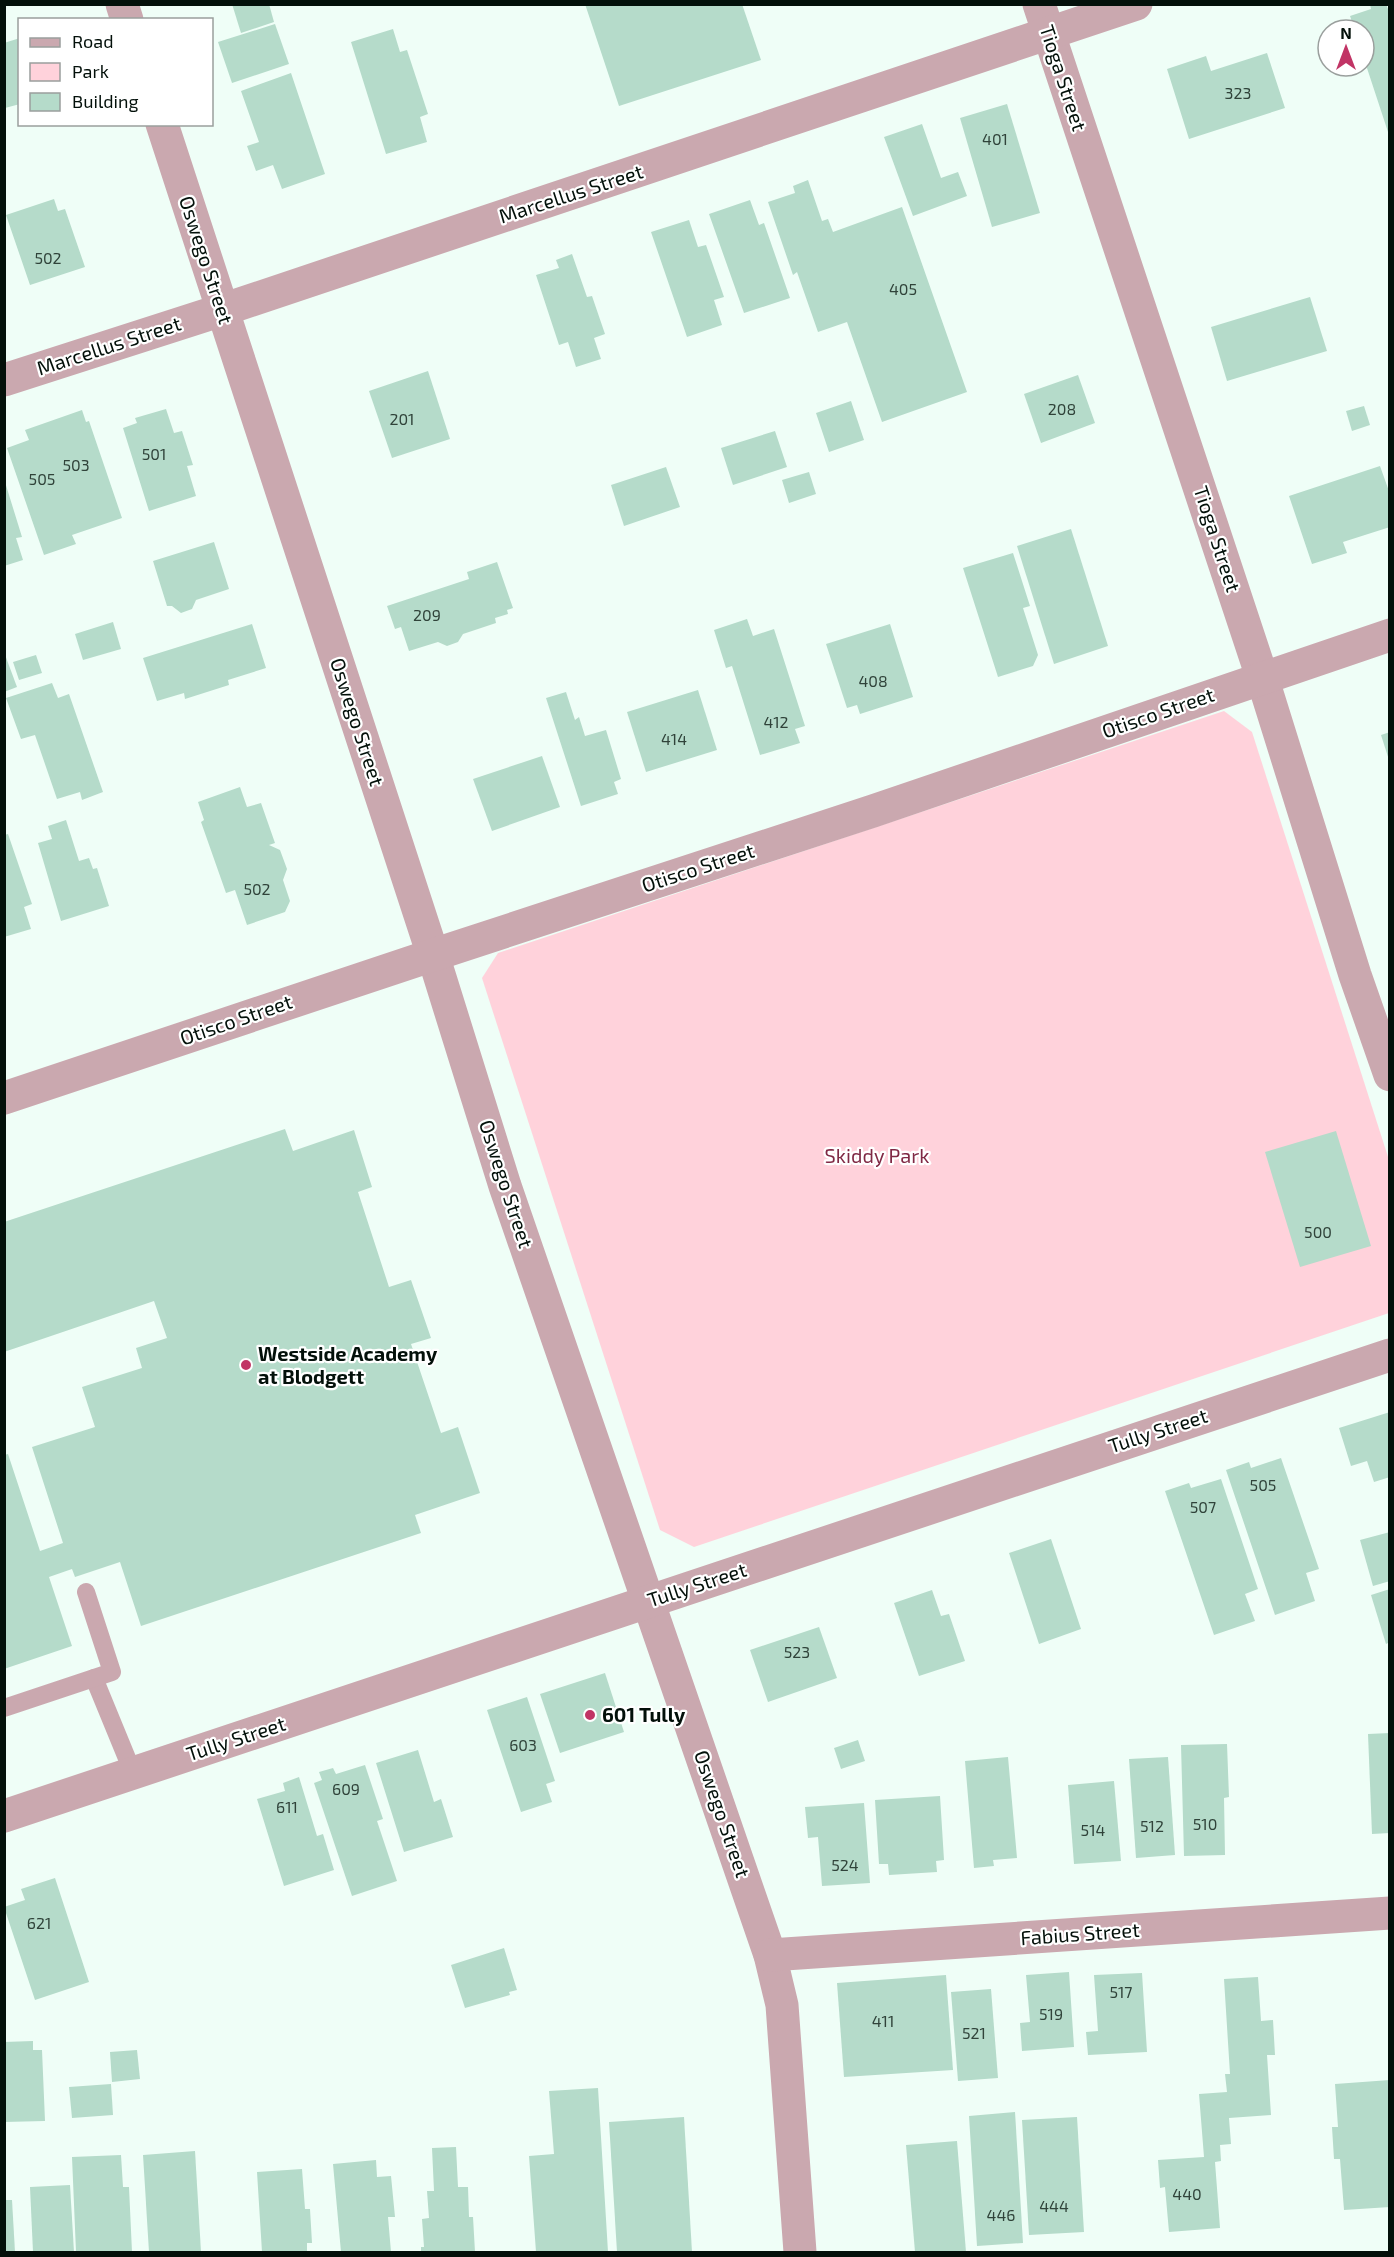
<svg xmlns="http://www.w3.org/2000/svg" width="1394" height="2257" font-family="'Exo 2',sans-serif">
	<rect width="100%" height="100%" fill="#effef7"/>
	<path fill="#ffd2db" d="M 1224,711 L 1252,732 L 1389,1160 L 1389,1313 L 694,1547 L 660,1530 L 482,978 L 498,953 Z"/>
	<g fill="#b5dbca">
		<path d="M 232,4 L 269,4 L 274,22 L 241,33 Z"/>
		<path d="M 585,4 L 742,4 L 761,60 L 619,106 Z"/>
		<path d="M 1370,4 L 1386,4 L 1390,14 L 1389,135 L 1364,59 L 1364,30 L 1355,30 L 1350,16 L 1371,9 Z"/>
		<path d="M 275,24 L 289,64 L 232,83 L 218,42 Z"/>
		<path d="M 393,29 L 400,52 L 407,50 L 428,114 L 420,117 L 427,142 L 386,154 L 351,42 Z"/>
		<path d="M 20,38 L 20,104 L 5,108 L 4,43 Z"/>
		<path d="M 1267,53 L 1285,108 L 1189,139 L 1167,69 L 1206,56 L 1211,71 Z"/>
		<path d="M 291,73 L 325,174 L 282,189 L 273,165 L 256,171 L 247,146 L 259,142 L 241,91 Z"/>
		<path d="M 1007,104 L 1040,213 L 992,227 L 960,118 Z"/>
		<path d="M 922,124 L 941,178 L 958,172 L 967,196 L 913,216 L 884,137 Z"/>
		<path d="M 808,180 L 822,221 L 828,219 L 833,232 L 902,207 L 967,392 L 882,422 L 847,322 L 818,332 L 797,272 L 793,275 L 768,202 L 795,193 L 793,186 Z"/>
		<path d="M 54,199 L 58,211 L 65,209 L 85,267 L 30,285 L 6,215 Z"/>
		<path d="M 750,200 L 759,225 L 764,223 L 790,298 L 744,313 L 709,214 Z"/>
		<path d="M 689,220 L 698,247 L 706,245 L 724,297 L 714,300 L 722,325 L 687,337 L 651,232 Z"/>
		<path d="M 572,254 L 587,297 L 592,296 L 605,334 L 594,338 L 601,359 L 576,367 L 568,342 L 559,345 L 536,275 L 559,268 L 556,260 Z"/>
		<path d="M 1310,297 L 1327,351 L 1227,381 L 1211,327 Z"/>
		<path d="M 428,371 L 450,439 L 392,458 L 369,391 Z"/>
		<path d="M 1078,375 L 1095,423 L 1041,443 L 1024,394 Z"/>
		<path d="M 851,401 L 864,440 L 829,452 L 816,413 Z"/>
		<path d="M 1364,406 L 1370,425 L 1352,431 L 1346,411 Z"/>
		<path d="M 166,409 L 174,433 L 182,431 L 193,465 L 187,466 L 196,496 L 149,511 L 123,428 L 137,423 L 135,418 Z"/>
		<path d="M 82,410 L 86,422 L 89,421 L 122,518 L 72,535 L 76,544 L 44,555 L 7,448 L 29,440 L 25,430 Z"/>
		<path d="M 775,431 L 787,467 L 733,485 L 721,448 Z"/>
		<path d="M 1380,466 L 1390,494 L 1390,527 L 1343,542 L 1347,553 L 1312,564 L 1289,496 Z"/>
		<path d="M 666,467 L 680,507 L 624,526 L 611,485 Z"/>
		<path d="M 809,472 L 816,494 L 789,503 L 782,480 Z"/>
		<path d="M 5,482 L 22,537 L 16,538 L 23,560 L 4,566 Z"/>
		<path d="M 1071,529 L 1108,646 L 1054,664 L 1017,546 Z"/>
		<path d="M 214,542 L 229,589 L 196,600 L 192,609 L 181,613 L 172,606 L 167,606 L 153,561 Z"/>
		<path d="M 1013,553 L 1030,606 L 1023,608 L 1038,655 L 1033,666 L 998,677 L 963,568 Z"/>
		<path d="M 497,562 L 513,608 L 507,610 L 508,614 L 495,618 L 496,623 L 463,634 L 458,642 L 447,646 L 438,642 L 409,651 L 401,627 L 395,629 L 387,606 L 469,579 L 467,572 Z"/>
		<path d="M 747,619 L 753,636 L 774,629 L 805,726 L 795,729 L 800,743 L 760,755 L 732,666 L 726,668 L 714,630 Z"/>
		<path d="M 113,622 L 121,649 L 83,660 L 75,634 Z"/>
		<path d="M 252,624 L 266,668 L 228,680 L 229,685 L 185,699 L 184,693 L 157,701 L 143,658 Z"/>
		<path d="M 890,624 L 913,697 L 860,714 L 857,705 L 847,708 L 826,644 Z"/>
		<path d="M 4,652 L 17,687 L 4,692 Z"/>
		<path d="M 36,655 L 42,673 L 19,680 L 13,662 Z"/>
		<path d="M 52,683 L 58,698 L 69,694 L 103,792 L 82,800 L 80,792 L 57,799 L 35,735 L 21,739 L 6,698 Z"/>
		<path d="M 698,690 L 717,750 L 646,772 L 627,712 Z"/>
		<path d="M 566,692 L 575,720 L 579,717 L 585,736 L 606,730 L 621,779 L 614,782 L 618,794 L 581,806 L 546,698 Z"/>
		<path d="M 1390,732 L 1390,760 L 1389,760 L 1381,735 Z"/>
		<path d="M 542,756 L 560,807 L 492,831 L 473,779 Z"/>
		<path d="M 240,787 L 247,807 L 261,803 L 275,843 L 269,845 L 280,850 L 287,869 L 283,880 L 290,901 L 285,912 L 247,925 L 235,890 L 226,893 L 201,822 L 204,820 L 198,802 Z"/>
		<path d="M 66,820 L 79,861 L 89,858 L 93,869 L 97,868 L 109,906 L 61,921 L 38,843 L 52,839 L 48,826 Z"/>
		<path d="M 8,834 L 32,904 L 24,907 L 31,929 L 4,937 L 4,835 Z"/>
		<path d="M 285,1129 L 293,1151 L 354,1130 L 372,1187 L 358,1192 L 389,1287 L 411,1280 L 431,1338 L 411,1344 L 441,1433 L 458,1427 L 480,1493 L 415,1515 L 421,1533 L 141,1626 L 120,1562 L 75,1577 L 72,1569 L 49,1577 L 72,1646 L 4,1669 L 4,1455 L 8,1454 L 40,1551 L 63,1543 L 32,1447 L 95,1427 L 82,1387 L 142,1368 L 136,1348 L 167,1338 L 154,1301 L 4,1352 L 4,1222 Z"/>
		<path d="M 1336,1131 L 1371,1246 L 1300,1267 L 1265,1152 Z"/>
		<path d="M 1390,1412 L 1390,1477 L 1374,1482 L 1367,1461 L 1351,1466 L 1339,1428 Z"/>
		<path d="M 1281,1458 L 1319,1569 L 1306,1573 L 1315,1601 L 1275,1615 L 1226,1470 L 1249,1462 L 1251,1468 Z"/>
		<path d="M 1221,1479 L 1258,1589 L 1245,1594 L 1255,1621 L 1214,1635 L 1165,1491 L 1189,1483 L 1191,1488 Z"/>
		<path d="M 1390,1532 L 1390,1581 L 1373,1586 L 1360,1540 Z"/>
		<path d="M 1051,1539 L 1081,1629 L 1039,1644 L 1009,1553 Z"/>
		<path d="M 1390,1589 L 1390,1642 L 1386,1644 L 1371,1595 Z"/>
		<path d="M 932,1590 L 941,1616 L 949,1614 L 965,1661 L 919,1676 L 894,1603 Z"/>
		<path d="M 819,1627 L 837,1678 L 768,1702 L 750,1650 Z"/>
		<path d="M 605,1673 L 624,1732 L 560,1753 L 540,1694 Z"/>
		<path d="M 527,1697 L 555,1781 L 546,1784 L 552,1802 L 521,1812 L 487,1710 Z"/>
		<path d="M 1390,1733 L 1390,1833 L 1372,1834 L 1368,1734 Z"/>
		<path d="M 858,1740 L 865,1761 L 841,1769 L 834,1748 Z"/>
		<path d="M 1227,1744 L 1229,1797 L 1224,1798 L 1225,1855 L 1184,1856 L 1181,1745 Z"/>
		<path d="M 418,1750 L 434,1802 L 441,1799 L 453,1837 L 404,1852 L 376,1763 Z"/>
		<path d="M 1008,1757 L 1017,1858 L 993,1860 L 994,1866 L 974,1868 L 965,1761 Z"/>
		<path d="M 1168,1757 L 1175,1855 L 1136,1858 L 1129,1759 Z"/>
		<path d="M 365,1765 L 383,1819 L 377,1821 L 397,1881 L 352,1896 L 314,1783 L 322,1780 L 319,1772 L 333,1768 L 336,1774 Z"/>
		<path d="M 299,1777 L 317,1836 L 323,1834 L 334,1870 L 284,1886 L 257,1799 L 285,1791 L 283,1783 Z"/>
		<path d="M 1114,1781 L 1121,1861 L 1074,1864 L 1068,1785 Z"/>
		<path d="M 940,1796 L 944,1860 L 936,1861 L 937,1872 L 889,1875 L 888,1864 L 879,1864 L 875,1800 Z"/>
		<path d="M 864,1803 L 870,1883 L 822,1886 L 818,1837 L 808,1838 L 805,1807 Z"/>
		<path d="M 55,1878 L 89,1982 L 35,2000 L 4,1907 L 25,1900 L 21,1889 Z"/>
		<path d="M 504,1948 L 517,1990 L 509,1992 L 510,1995 L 465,2008 L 451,1965 Z"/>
		<path d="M 1069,1972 L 1074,2047 L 1022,2051 L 1020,2023 L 1030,2022 L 1026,1975 Z"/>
		<path d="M 1142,1973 L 1147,2052 L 1088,2055 L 1086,2032 L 1098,2031 L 1094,1975 Z"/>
		<path d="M 946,1975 L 953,2070 L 844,2077 L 837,1983 Z"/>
		<path d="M 1258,1977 L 1261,2021 L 1273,2020 L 1275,2055 L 1267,2055 L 1271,2115 L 1229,2118 L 1231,2144 L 1220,2145 L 1221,2161 L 1215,2162 L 1220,2228 L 1169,2232 L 1165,2187 L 1160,2188 L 1158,2160 L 1204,2157 L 1199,2094 L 1227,2092 L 1225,2074 L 1230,2074 L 1224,1979 Z"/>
		<path d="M 991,1989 L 998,2078 L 958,2081 L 951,1992 Z"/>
		<path d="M 33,2041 L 33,2050 L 42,2050 L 45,2121 L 4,2122 L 4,2042 Z"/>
		<path d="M 137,2050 L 140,2079 L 112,2082 L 110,2052 Z"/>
		<path d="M 1390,2080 L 1390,2126 L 1388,2126 L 1390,2207 L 1344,2210 L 1340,2159 L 1334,2159 L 1332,2127 L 1338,2127 L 1335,2084 Z"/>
		<path d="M 111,2084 L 113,2115 L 72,2118 L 69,2087 Z"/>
		<path d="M 598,2088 L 608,2252 L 536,2252 L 529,2156 L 554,2154 L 549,2091 Z"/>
		<path d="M 1015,2112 L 1023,2243 L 977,2246 L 969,2116 Z"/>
		<path d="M 684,2117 L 692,2252 L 617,2252 L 609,2122 Z"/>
		<path d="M 1077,2117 L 1084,2232 L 1029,2235 L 1022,2120 Z"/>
		<path d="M 957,2141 L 966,2252 L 915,2252 L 906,2145 Z"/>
		<path d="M 456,2147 L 458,2187 L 468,2187 L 469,2217 L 473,2217 L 475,2252 L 421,2252 L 421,2247 L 424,2247 L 422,2219 L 429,2218 L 427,2191 L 434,2191 L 432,2148 Z"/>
		<path d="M 195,2151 L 201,2252 L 149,2252 L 143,2155 Z"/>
		<path d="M 121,2155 L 123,2187 L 129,2187 L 132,2252 L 76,2252 L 72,2157 Z"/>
		<path d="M 376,2160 L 377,2177 L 391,2176 L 395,2217 L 388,2217 L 391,2252 L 341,2252 L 333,2164 Z"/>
		<path d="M 302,2169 L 305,2209 L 310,2209 L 312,2243 L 307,2243 L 307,2252 L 262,2252 L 257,2172 Z"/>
		<path d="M 70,2185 L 74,2252 L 33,2252 L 30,2187 Z"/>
		<path d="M 4,2200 L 12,2200 L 15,2252 L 4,2252 Z"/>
	</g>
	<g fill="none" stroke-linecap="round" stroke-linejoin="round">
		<g stroke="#caa8af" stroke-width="18">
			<path d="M 94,1678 L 133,1773"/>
			<path d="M 4,1708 L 112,1672 L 86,1592"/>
		</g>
		<g stroke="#caa8af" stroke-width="33">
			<path d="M 122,4 L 127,20"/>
			<path d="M 1039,4 L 1262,677 L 1355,975 L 1390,1075"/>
			<path d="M 162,124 L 433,955 L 505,1186 L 770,1955 L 782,2005 L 800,2252"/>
			<path d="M 4,380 L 222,310 L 1136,4"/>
			<path d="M 4,1098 L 433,955 L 873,811 L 1390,635"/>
			<path d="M 4,1816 L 1390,1355"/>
			<path d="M 770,1955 L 1390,1913"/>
		</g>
	</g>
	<g fill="#c13465" stroke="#fff" stroke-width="2">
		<circle cx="246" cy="1365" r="6"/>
		<circle cx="590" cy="1715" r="6"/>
	</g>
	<g text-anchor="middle" stroke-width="4.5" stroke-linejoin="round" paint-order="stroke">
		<g font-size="16" fill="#30433a">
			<text x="1238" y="99">323</text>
			<text x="995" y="145">401</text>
			<text x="48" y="264">502</text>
			<text x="903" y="295">405</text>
			<text x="1062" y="415">208</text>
			<text x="402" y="425">201</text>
			<text x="154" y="460">501</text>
			<text x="76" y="471">503</text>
			<text x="42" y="485">505</text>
			<text x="427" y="621">209</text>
			<text x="873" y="687">408</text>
			<text x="776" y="728">412</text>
			<text x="674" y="745">414</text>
			<text x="257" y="895">502</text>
			<text x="1318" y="1238">500</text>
			<text x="1263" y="1491">505</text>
			<text x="1203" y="1513">507</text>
			<text x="797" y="1658">523</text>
			<text x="523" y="1751">603</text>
			<text x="346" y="1795">609</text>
			<text x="287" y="1813">611</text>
			<text x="1205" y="1830">510</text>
			<text x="1152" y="1832">512</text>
			<text x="1093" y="1836">514</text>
			<text x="845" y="1871">524</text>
			<text x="39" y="1929">621</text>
			<text x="1121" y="1998">517</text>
			<text x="1051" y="2020">519</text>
			<text x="883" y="2027">411</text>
			<text x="974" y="2039">521</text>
			<text x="1187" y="2200">440</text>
			<text x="1054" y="2212">444</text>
			<text x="1001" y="2221">446</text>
		</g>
		<g font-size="20" fill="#03100a" stroke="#fff">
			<text transform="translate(1063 78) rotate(72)" y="7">Tioga Street</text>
			<text transform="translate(571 194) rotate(-18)" y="7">Marcellus Street</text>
			<text transform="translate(206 260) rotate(72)" y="7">Oswego Street</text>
			<text transform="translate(109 346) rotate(-18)" y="7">Marcellus Street</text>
			<text transform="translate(1217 539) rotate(72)" y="7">Tioga Street</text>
			<text transform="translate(1158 713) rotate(-19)" y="7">Otisco Street</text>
			<text transform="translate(357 722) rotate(72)" y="7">Oswego Street</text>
			<text transform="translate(698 868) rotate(-18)" y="7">Otisco Street</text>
			<text transform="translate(236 1020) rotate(-19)" y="7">Otisco Street</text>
			<text transform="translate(506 1184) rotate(72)" y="7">Oswego Street</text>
			<text transform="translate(1158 1431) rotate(-18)" y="7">Tully Street</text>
			<text transform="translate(697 1585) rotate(-18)" y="7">Tully Street</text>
			<text transform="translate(236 1739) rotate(-18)" y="7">Tully Street</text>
			<text transform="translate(722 1814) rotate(71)" y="7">Oswego Street</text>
			<text transform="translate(1080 1934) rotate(-4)" y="7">Fabius Street</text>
		</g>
		<g font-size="20" fill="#802945" stroke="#fff">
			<text x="877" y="1163">Skiddy Park</text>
		</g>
		<g font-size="20" font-weight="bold" fill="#03100a" stroke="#fff" text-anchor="start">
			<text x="258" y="1361">Westside Academy<tspan x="258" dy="23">at Blodgett</tspan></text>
			<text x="602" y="1722">601 Tully</text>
		</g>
	</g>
	<rect width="1394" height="2257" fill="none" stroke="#03100a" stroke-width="12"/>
	<rect x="18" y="18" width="195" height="108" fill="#ffffff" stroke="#9a9f9d" stroke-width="1.5"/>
	<rect x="30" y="38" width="30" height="9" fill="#caa8af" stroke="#9a9f9d" stroke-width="1.5"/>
	<text x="72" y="48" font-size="18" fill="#03100a">Road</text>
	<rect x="30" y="63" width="30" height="18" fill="#ffd2db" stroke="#9a9f9d" stroke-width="1.5"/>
	<text x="72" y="78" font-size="18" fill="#03100a">Park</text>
	<rect x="30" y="93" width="30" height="18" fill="#b5dbca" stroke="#9a9f9d" stroke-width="1.5"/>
	<text x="72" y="108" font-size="18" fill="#03100a">Building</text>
	<g transform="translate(1346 48)"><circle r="28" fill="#ffffff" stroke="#9a9f9d" stroke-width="1.5"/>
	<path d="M0-4.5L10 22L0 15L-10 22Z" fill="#c13465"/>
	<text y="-9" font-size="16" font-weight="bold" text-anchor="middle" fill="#03100a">N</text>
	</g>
</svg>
